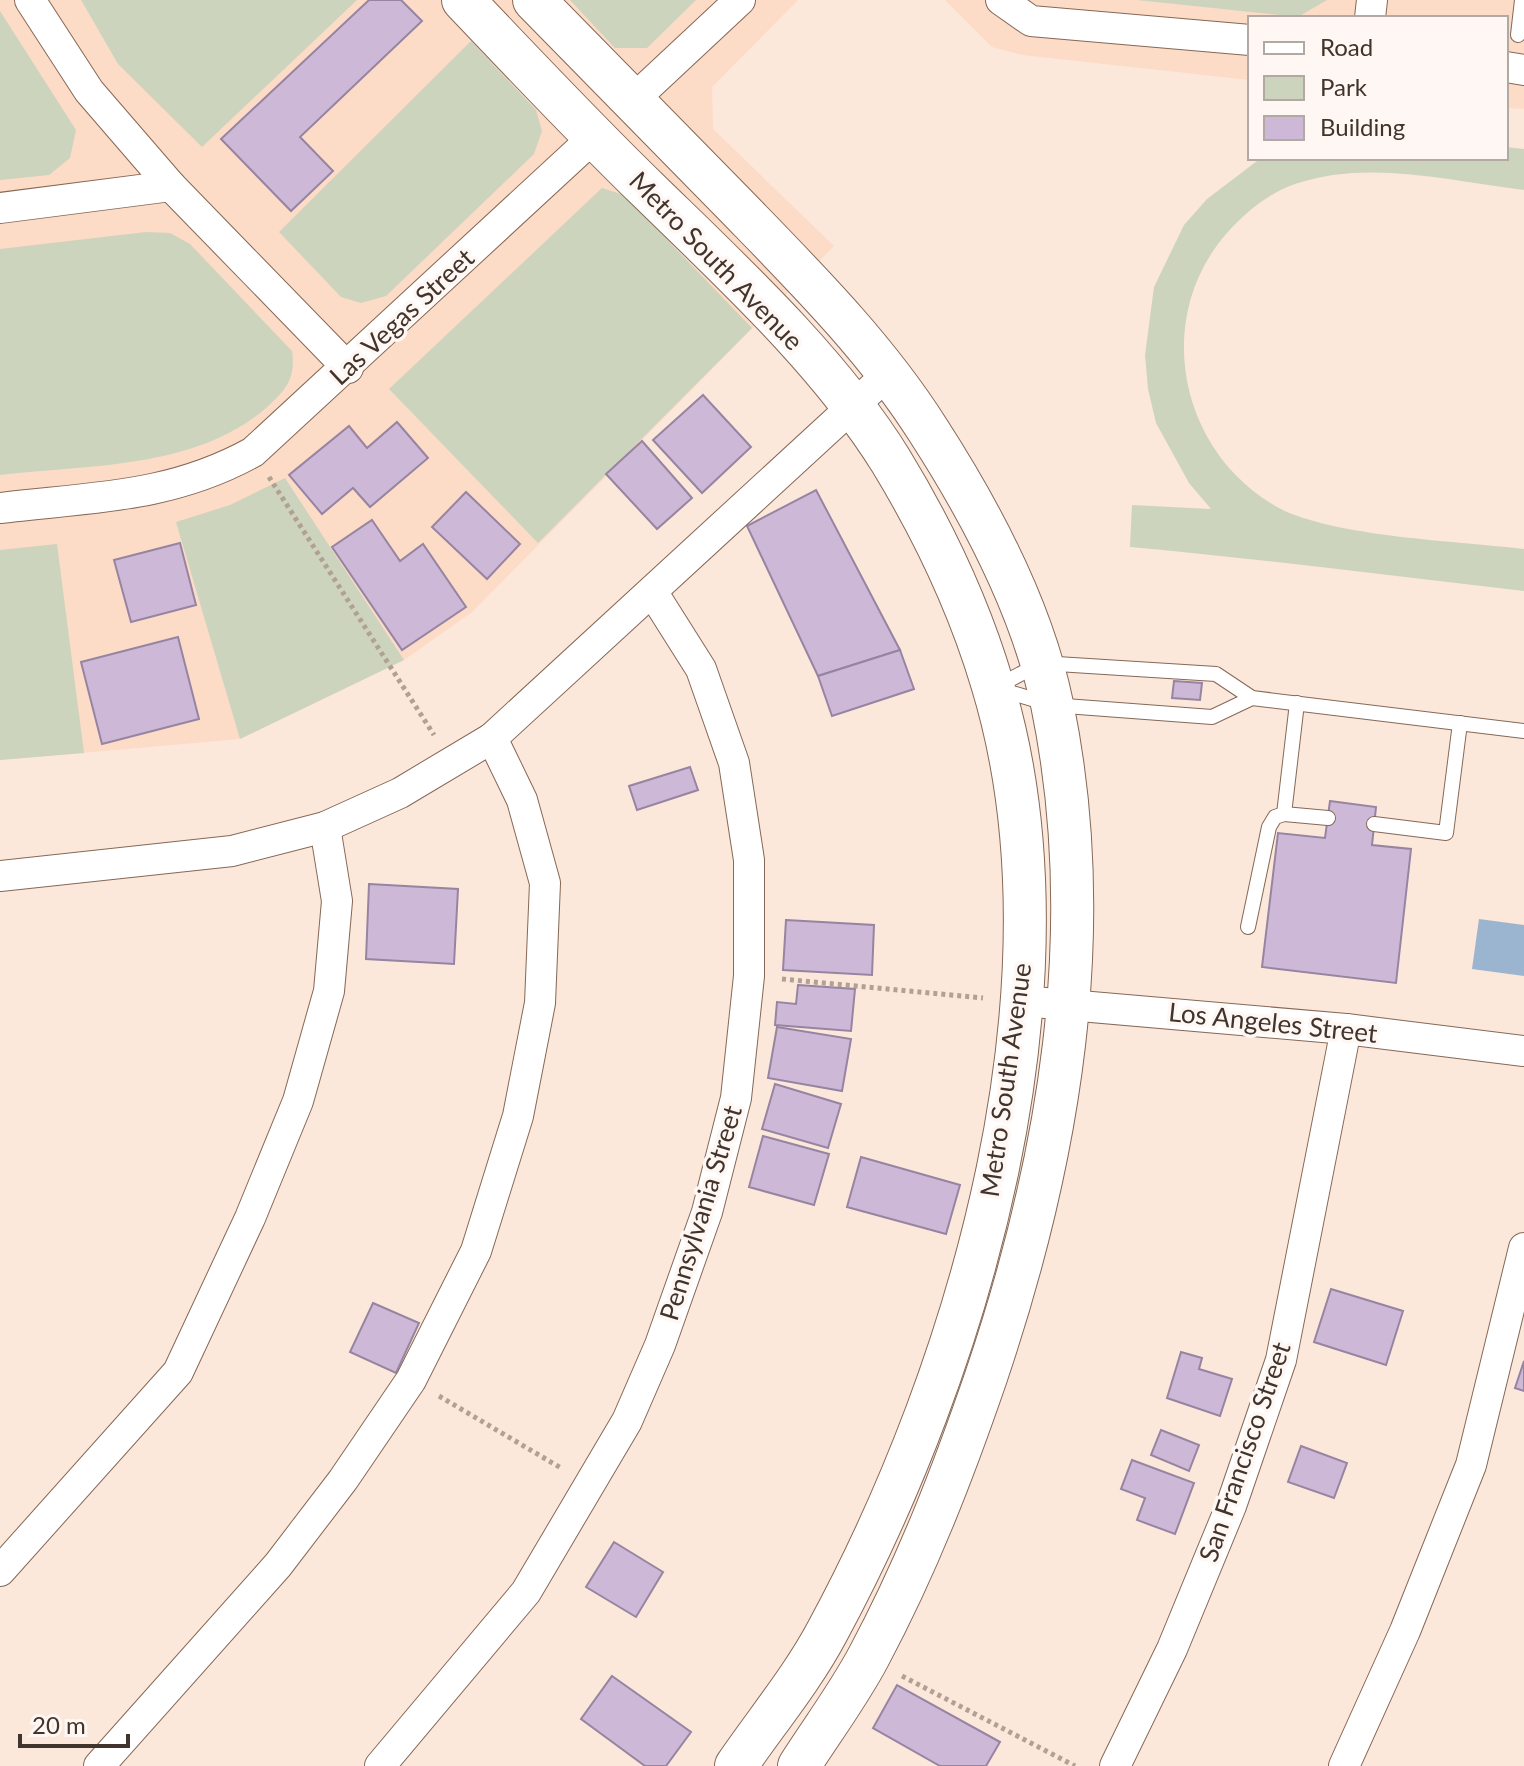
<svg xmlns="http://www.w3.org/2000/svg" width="1524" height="1766" font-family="Lato,sans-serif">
	<rect width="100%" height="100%" fill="#fce7db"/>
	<g fill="#fcdbc7">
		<path d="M 0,0 L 798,0 L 712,87 L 713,129 L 834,246 L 472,612 L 404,660 L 240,739 L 0,760 Z"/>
		<path d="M 945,0 L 1524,0 L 1524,109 L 1506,108 L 1506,18 L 1250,18 L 1250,80 L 1023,55 L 992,47 Z"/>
	</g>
	<g fill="#cdd4bd">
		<path d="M 81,0 L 357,0 L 202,147 L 118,64 Z"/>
		<path d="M 570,0 L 696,0 L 647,48 L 615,48 Z"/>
		<path d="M 1137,0 L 1327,0 L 1298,17 Z"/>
		<path d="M 0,11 L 76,130 L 70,158 L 49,175 L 0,180 Z"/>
		<path d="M 471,41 L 536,110 L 542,131 L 534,154 L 386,296 L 361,303 L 341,297 L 279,232 Z"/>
		<path d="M 1506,147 L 1524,149 L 1524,190 C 1450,181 1368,159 1295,184 C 1269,193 1246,212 1227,233 C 1151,319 1180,454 1279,508 C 1334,537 1458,541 1524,549 L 1524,591 C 1392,576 1262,559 1130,547 L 1132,505 L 1211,509 L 1189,483 L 1156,423 L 1148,389 L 1145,355 L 1154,287 L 1184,225 L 1207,199 L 1261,158 L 1506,158 Z"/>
		<path d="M 602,188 L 624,195 L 752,328 L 538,543 L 389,389 Z"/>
		<path d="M 146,232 L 170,233 L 190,244 L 292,351 C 296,378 286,390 266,408 C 196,469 88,465 0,475 L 0,249 Z"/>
		<path d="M 285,478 L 404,660 L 240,739 L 176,522 L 230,505 Z"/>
		<path d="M 57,544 L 84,753 L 0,760 L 0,550 Z"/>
	</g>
	<path fill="#9bb4d0" d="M 1479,919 L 1524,925 L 1524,976 L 1472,969 Z"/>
	<g fill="#cdb8d8" stroke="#9784a1" stroke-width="2">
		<path d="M 369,0 L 401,0 L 422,21 L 300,137 L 333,171 L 291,211 L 221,139 Z"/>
		<path d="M 703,395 L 751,447 L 702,493 L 653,440 Z"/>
		<path d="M 397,422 L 428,458 L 370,507 L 353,488 L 322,514 L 289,475 L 349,426 L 367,448 Z"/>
		<path d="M 642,441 L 692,498 L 657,529 L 606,474 Z"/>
		<path d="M 816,490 L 900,650 L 818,676 L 747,526 Z"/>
		<path d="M 466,492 L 520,544 L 487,579 L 432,527 Z"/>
		<path d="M 372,520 L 400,561 L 423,544 L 466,607 L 402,650 L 332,547 Z"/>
		<path d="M 180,543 L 196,605 L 131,622 L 114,560 Z"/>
		<path d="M 178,637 L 199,719 L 102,744 L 81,662 Z"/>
		<path d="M 900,650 L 914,689 L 832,716 L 818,676 Z"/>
		<path d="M 1174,681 L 1202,683 L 1200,700 L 1172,698 Z"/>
		<path d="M 690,767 L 698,790 L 637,810 L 629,786 Z"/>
		<path d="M 1330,801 L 1376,807 L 1372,845 L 1411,849 L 1396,983 L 1262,967 L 1278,833 L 1325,838 Z"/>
		<path d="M 369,884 L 458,889 L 454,964 L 366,959 Z"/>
		<path d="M 786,920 L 874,925 L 872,975 L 783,970 Z"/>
		<path d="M 798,985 L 855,989 L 851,1031 L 775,1025 L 777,1002 L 796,1004 Z"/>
		<path d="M 777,1027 L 851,1039 L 842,1091 L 768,1078 Z"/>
		<path d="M 775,1084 L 841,1104 L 828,1148 L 762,1129 Z"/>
		<path d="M 763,1136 L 829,1154 L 814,1205 L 749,1187 Z"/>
		<path d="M 861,1157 L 960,1185 L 946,1234 L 847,1207 Z"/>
		<path d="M 1331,1289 L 1403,1311 L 1386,1365 L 1314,1342 Z"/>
		<path d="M 373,1303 L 419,1323 L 396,1373 L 350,1352 Z"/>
		<path d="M 1181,1352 L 1202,1358 L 1199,1369 L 1232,1379 L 1220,1416 L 1167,1398 Z"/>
		<path d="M 1524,1361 L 1524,1391 L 1515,1388 Z"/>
		<path d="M 1161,1430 L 1199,1445 L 1189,1471 L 1151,1455 Z"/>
		<path d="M 1301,1446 L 1347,1463 L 1334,1498 L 1288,1482 Z"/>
		<path d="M 1132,1460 L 1194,1483 L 1175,1534 L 1137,1520 L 1145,1498 L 1121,1489 Z"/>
		<path d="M 614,1542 L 663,1572 L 636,1617 L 586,1587 Z"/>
		<path d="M 612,1676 L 691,1732 L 666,1766 L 645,1766 L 581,1719 Z"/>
		<path d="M 897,1685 L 1000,1742 L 986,1766 L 940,1766 L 873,1728 Z"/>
	</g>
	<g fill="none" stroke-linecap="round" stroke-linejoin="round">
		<defs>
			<g id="lane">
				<path d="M 1518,35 L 1522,0"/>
				<path d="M 996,687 L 1041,663 L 1216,674 L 1252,698 L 1524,731"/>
				<path d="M 999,689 L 1052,705 L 1212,717 L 1252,698"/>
				<path d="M 1297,703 L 1284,814 L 1328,818"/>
				<path d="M 1374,824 L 1446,833 L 1460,723"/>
				<path d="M 1248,927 L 1269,827 L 1275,817 L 1284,814"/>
			</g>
			<g id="street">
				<path d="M 30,0 L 89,91 L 171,186 L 348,368"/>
				<path d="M 1001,0 L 1031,21 L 1250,40"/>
				<path d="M 1370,18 L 1372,0"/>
				<path d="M 1506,67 L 1524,70"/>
				<path d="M 633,100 L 740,0"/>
				<path d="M 0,208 L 171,186"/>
				<path d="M 0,508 C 92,497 170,498 253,452 L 594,137"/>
				<path d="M 0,876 L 232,851 L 325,827 L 400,793 L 492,738 L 889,373"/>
				<path d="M 1022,1001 L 1346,1029 L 1524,1051"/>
				<path d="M 0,1571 L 178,1372 L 250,1218 L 298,1101 L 329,991 L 337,901 L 325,827"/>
				<path d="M 99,1766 L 278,1565 L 343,1480 L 411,1380 L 476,1251 L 518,1116 L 540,1003 L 545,883 L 522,800 L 492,738"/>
				<path d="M 380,1766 L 526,1592 L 627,1421 L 660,1345 L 707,1212 L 736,1098 L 749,976 L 749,860 L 734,763 L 701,669 L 653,593"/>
				<path d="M 1115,1766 L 1172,1649 L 1231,1506 L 1281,1360 L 1346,1029"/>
				<path d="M 1344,1766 L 1405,1631 L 1471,1465 L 1524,1248"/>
			</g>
			<g id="secondary">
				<path d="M 463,0 C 524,64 584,128 647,189 C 731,271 829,361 891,461 C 933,530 969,606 992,683 C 1083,981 971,1366 827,1632 C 802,1679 766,1722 736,1766"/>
				<path d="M 534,0 C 602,69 670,139 738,208 C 806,278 876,348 928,430 C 981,512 1032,608 1052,704 C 1099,931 1059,1161 986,1377 C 953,1473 917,1566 869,1656 C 849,1694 822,1730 799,1766"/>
			</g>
		</defs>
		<use href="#lane" stroke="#866856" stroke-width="16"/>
		<use href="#street" stroke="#866856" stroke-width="32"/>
		<use href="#secondary" stroke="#866856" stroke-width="44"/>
		<g stroke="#b2a095" stroke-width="5" stroke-dasharray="4 4" stroke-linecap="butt">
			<path d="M 269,477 L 434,735"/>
			<path d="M 782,979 L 983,998"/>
			<path d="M 439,1396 L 561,1468"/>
			<path d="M 902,1676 L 1075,1766"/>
		</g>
		<use href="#lane" stroke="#fff" stroke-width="14"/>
		<use href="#street" stroke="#fff" stroke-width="30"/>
		<use href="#secondary" stroke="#fff" stroke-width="42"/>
	</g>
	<g text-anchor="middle" stroke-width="7" stroke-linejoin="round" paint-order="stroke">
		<g font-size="26" fill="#41342c" stroke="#fff7f3">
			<text transform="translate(716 261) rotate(46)" y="9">Metro South Avenue</text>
			<text transform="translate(402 317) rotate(-43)" y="9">Las Vegas Street</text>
			<text transform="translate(1273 1023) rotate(6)" y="9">Los Angeles Street</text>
			<text transform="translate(1006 1080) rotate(-82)" y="9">Metro South Avenue</text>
			<text transform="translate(701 1213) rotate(-73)" y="9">Pennsylvania Street</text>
			<text transform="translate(1245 1452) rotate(-71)" y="9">San Francisco Street</text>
		</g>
	</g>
	<rect x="1248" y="16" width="260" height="144" fill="#fff7f3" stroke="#b3a9a3" stroke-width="2"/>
	<rect x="1264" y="42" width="40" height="12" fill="#ffffff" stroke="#b3a9a3" stroke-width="2"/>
	<text x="1320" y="56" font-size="24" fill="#41342c">Road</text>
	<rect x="1264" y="76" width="40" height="24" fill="#cdd4bd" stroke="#b3a9a3" stroke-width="2"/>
	<text x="1320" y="96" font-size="24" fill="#41342c">Park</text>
	<rect x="1264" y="116" width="40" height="24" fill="#cdb8d8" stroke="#b3a9a3" stroke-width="2"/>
	<text x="1320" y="136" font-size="24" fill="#41342c">Building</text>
	<path d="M20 1734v12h108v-12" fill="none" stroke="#41342c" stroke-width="4"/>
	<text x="32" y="1734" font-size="24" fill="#41342c" stroke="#fff7f3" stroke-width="6" paint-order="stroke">20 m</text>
</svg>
